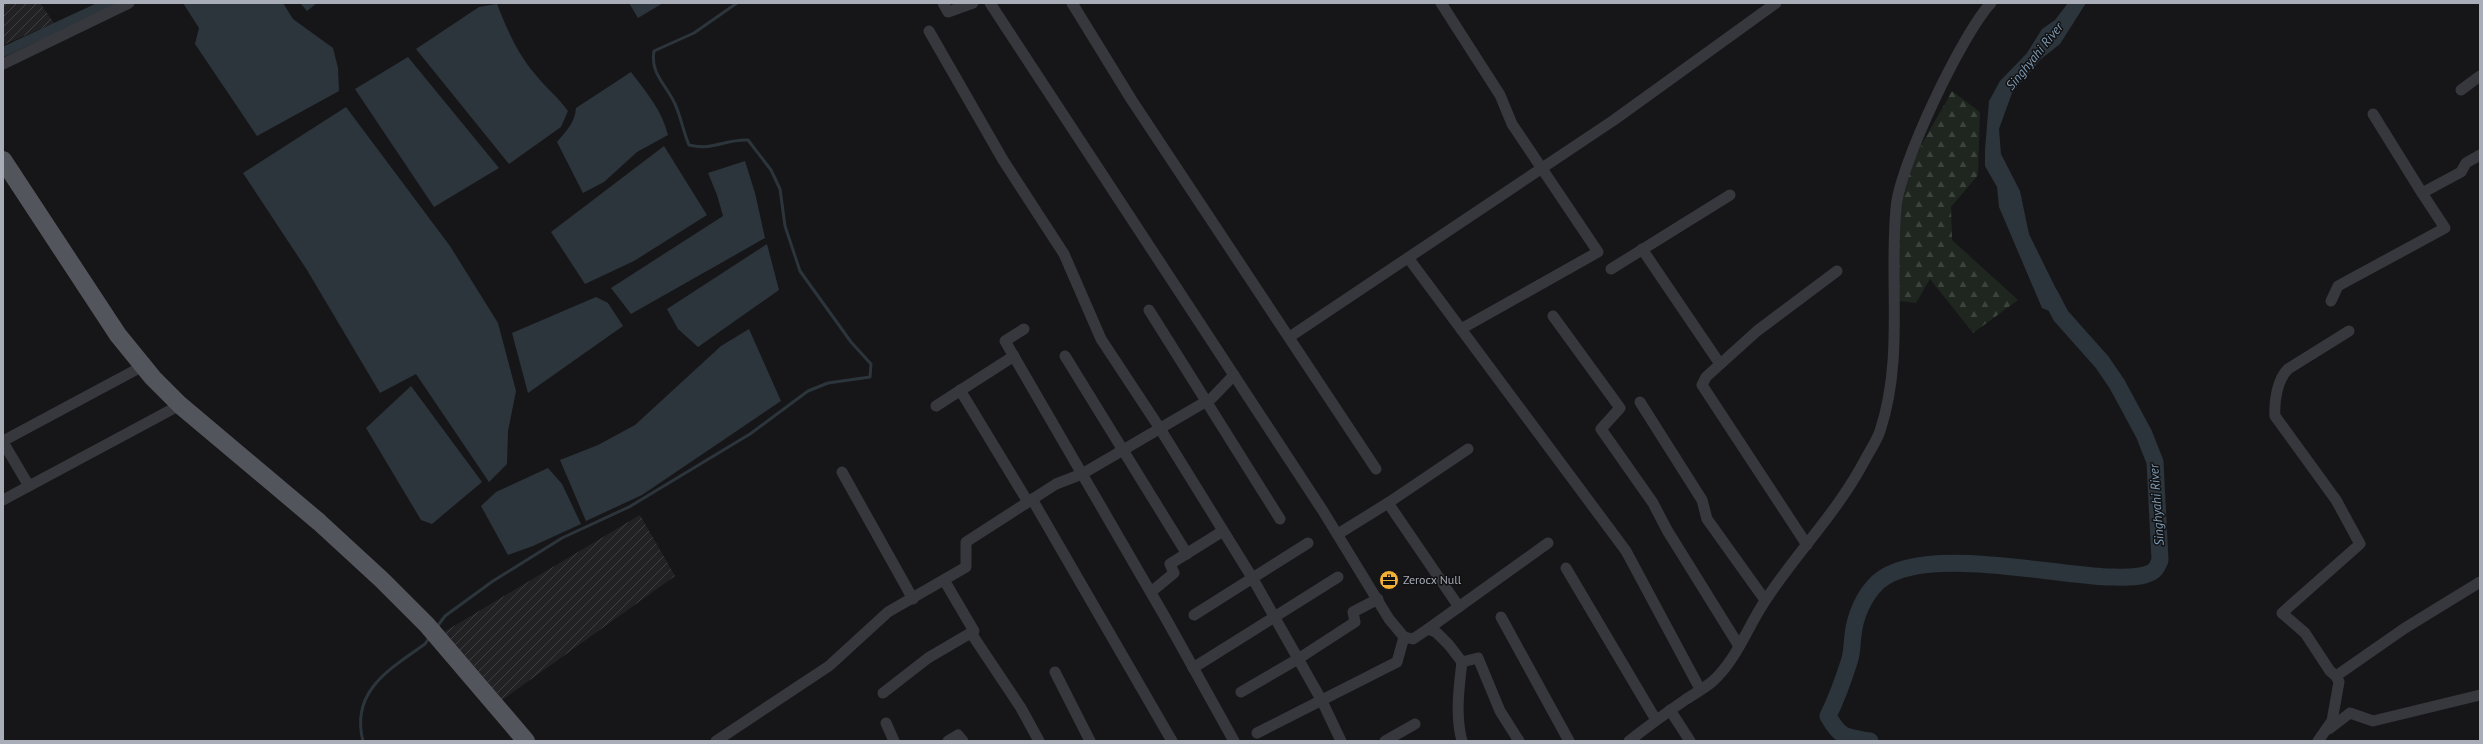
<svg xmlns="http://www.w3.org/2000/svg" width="2483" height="744" font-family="'PT Sans',sans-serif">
	<defs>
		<pattern id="industrial-furrows" width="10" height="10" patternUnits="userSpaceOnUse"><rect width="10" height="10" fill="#222225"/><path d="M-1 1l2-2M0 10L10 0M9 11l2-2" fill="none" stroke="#3f3f43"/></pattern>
		<pattern id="forest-firs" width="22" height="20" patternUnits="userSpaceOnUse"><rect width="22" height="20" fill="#1e261f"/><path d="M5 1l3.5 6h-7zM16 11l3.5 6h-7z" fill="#3c433d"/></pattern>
	</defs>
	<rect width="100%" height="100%" fill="#161618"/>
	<g fill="url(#industrial-furrows)">
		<path d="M 3,3 L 40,3 L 54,23 L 3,45 Z"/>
		<path d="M 640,515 L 675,576 L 502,700 L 444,632 Z"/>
	</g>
	<path fill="url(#forest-firs)" d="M 1952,91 L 1980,112 L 1978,175 L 1951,207 L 1952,240 L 2018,300 L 1973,333 L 1930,279 L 1916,303 L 1899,301 C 1897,259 1895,203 1912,164 C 1923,139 1939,115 1952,91 Z"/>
	<g fill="#2c353c">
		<path d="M 183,3 L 283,3 L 293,19 L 333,48 L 338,68 L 339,91 L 257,136 L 195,44 L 199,28 Z"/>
		<path d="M 300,3 L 317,3 L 307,11 Z"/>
		<path d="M 629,3 L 663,3 L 638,18 Z"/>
		<path d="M 2068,3 L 2086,3 L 2060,44 L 2041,59 L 2012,93 L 1999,129 L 2001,154 L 2020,191 L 2029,234 L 2062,301 L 2061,316 L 2042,308 L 1999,207 L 1997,187 L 1985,166 L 1985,150 L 1989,101 L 2000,81 L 2027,53 L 2042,29 L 2055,20 Z"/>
		<path d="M 497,4 C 507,29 517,53 535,74 C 545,87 558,97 568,111 L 561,127 L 509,164 L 416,49 L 479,7 Z"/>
		<path d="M 408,57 L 499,168 L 434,207 L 355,89 Z"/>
		<path d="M 631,72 C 646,92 662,110 668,135 L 637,152 L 604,182 L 583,193 L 557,142 C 566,131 575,123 576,108 Z"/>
		<path d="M 346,107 L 450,246 L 498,323 L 516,391 L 508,431 L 507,464 L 489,482 L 416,374 L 380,393 L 307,270 L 243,173 Z"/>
		<path d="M 664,146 L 707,215 L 634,261 L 585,284 L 551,232 Z"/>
		<path d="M 745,161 L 755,193 L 765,238 L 631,314 L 611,288 L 723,216 L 717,195 L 708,173 Z"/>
		<path d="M 767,244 L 779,290 L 698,347 L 678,329 L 667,309 Z"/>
		<path d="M 596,297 L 608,303 L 623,326 L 528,393 L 512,333 Z"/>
		<path d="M 749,329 L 781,401 L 642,495 L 586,521 L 560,460 L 598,445 L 635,425 L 721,346 Z"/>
		<path d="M 411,386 L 482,482 L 432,524 L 421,520 L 366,428 Z"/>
		<path d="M 548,468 L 562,484 L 581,524 L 533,546 L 508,555 L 481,506 L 496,492 Z"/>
	</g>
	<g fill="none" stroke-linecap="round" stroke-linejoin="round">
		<g stroke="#2c353c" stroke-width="3">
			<path d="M 436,628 L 445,616 L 493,581 L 562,538 L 629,507 L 750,434 L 808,391 L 828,383 L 870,377 L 871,364 L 851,342 L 800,271 L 785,226 L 780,189 L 771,170 L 748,140 C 725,139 712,151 689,145 C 683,131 681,117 675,104 C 666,84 650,74 654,51 L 694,33 L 737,3"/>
			<path d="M 363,741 C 350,691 390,669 425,644 L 430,637"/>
		</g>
		<path stroke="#2c353c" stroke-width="10" d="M 3,52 L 109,3"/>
		<path stroke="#2c353c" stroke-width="17" d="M 1870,741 C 1846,737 1841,739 1828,716 C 1837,698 1844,678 1850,659 C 1852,652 1852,643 1853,635 C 1855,616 1864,595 1878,582 C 1920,544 2052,575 2107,577 C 2120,577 2140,579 2152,572 C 2157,569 2158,565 2160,560 L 2155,462 L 2144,434 L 2117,384 L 2102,362 L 2061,316 L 2050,295"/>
		<g stroke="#37383d" stroke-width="11">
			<path d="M 943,3 L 948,12 L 973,3"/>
			<path d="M 990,3 L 1323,511 L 1389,619 L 1404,637 L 1413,639 L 1428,629 L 1436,632 L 1449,645 L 1462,662 C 1459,687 1455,716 1462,741"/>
			<path d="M 1072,3 L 1131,99 L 1376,469"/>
			<path d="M 1441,3 L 1500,95 L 1512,124 L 1598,252 L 1461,329"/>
			<path d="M 929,31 L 1003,160 L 1064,254 L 1101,339 L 1159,427 L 1253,579 L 1322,701 L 1341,741"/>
			<path d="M 3,64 L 129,3"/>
			<path d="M 2461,90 L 2480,76"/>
			<path d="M 2373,114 L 2422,193"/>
			<path d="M 1642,249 L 1720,364"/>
			<path d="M 1409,259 L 1626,551 L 1700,689"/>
			<path d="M 1611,269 L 1730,195"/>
			<path d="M 2331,301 L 2338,286 L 2445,228 L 2422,193 L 2461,172 L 2466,163 L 2480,155"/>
			<path d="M 1149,310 L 1280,519"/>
			<path d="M 1553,316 L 1620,408 L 1601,429 L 1653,503 L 1667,530 L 1739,646"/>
			<path d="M 1024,329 L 1005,341 L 1165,617 L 1234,741"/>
			<path d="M 1294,334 L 1614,120 L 1776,3"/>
			<path d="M 1065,356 L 1187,554"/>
			<path d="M 960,390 L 1028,502"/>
			<path d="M 1640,402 L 1702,500 L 1707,519 L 1765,600"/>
			<path d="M 936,406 L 1014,356"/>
			<path d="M 3,441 L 143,366"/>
			<path d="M 3,442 L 29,486"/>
			<path d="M 842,472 L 913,599"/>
			<path d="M 1032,499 L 1172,741"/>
			<path d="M 3,500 L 180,405"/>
			<path d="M 1388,503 L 1459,607"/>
			<path d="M 1338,534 L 1388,503 L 1468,449"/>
			<path d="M 1807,545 L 1702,385 L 1706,377 L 1757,331 L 1837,271"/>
			<path d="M 1566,568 L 1656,720"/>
			<path d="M 1151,592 L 1174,573 L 1170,564 L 1223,531"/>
			<path d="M 1194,615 L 1308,543"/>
			<path d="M 1501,617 L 1569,741"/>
			<path d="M 1428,629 L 1548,543"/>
			<path d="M 971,633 L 1021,708 L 1039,741"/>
			<path d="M 1462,662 L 1478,658 L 1500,711 L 1519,741"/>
			<path d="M 1193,668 L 1338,577"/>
			<path d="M 1055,672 L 1090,741"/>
			<path d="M 2336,676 L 2405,628 L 2480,582"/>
			<path d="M 1241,692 L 1298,659 L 1355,622 L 1353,612 L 1378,599"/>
			<path d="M 883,693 L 928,658 L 974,631 L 944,580"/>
			<path d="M 1670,710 L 1690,741"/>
			<path d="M 886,723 L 894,741"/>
			<path d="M 2329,729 L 2350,713 L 2373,721 L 2480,695"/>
			<path d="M 1257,733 L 1397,662 L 1404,637"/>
			<path d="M 716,741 L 829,666 L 888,612 L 966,567 L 966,542 L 1056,484 L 1082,474 L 1212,398 L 1234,375"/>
			<path d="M 948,741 L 958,735 L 963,741"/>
			<path d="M 1385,741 L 1415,724"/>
			<path d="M 1629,741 C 1647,727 1666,713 1685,700 C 1694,694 1705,688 1713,681 C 1738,658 1748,625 1767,598 C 1799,550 1839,510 1866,458 C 1871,449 1877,440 1880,431 C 1904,359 1889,283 1896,208 C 1899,166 1962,34 1991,3"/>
			<path d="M 2318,741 L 2332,721 L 2339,682 L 2336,676 L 2330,671 L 2305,633 L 2282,613 L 2360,544 L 2336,500 L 2275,416 C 2274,402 2277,380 2288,369 L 2349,331"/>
		</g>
		<path stroke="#53555c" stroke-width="18" d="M 3,160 L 118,335 L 153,378 L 180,405 L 319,522 L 382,580 L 427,625 L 526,741"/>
	</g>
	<defs>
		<symbol id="office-disc" viewBox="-11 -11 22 22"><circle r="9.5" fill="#f2b134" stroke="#111113"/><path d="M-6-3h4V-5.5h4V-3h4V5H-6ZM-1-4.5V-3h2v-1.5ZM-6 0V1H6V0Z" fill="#111"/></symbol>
	</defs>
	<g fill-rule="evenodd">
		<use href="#office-disc" x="1378" y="569" width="22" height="22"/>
	</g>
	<g text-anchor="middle" stroke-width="3" stroke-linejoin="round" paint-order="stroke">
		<g font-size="12" fill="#a8adb8" stroke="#111113" text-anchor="start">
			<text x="1403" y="584">Zerocx Null</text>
		</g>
		<g font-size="13" font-style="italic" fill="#7f9bb3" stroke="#111113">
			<text transform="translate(2034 56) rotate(-51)" y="5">Singhyahi River</text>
			<text transform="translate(2156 505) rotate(-94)" y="5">Singhyahi River</text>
		</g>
	</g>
	<rect width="2483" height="744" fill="none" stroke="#a8adb8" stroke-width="8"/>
</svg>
